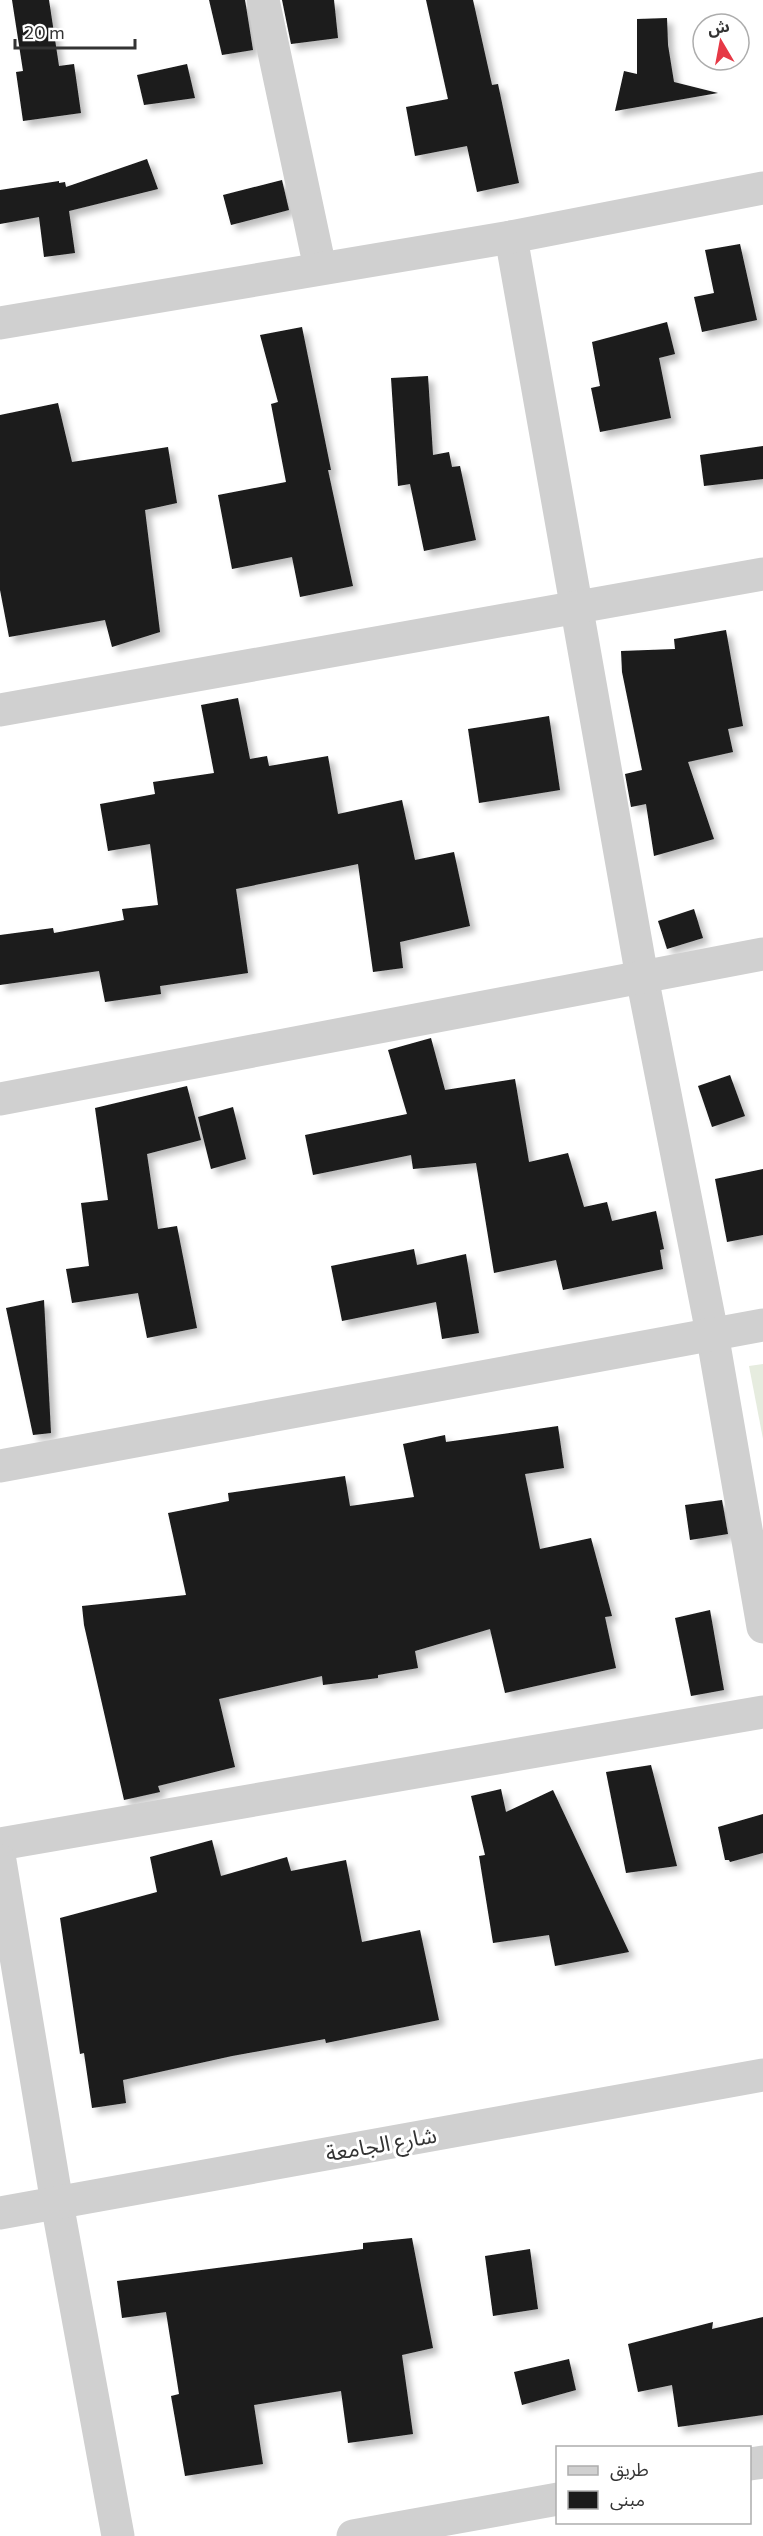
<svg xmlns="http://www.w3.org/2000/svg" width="763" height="2536" font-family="Commissioner,'Noto Sans Arabic',sans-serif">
	<defs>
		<filter id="shadow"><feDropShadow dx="5.5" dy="5.5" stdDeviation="3" flood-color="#0004"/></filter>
	</defs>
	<rect width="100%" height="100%" fill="#fff"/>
	<path fill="#e6ecdf" d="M 763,1364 L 763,1439 L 749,1366 Z"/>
	<g fill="#1a1a1a" filter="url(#shadow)">
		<path d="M 12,0 L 49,0 L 59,66 L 74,64 L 81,113 L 23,121 L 16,72 L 23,71 Z"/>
		<path d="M 209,0 L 245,0 L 253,50 L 222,55 Z"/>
		<path d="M 282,0 L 334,0 L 338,38 L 291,44 Z"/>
		<path d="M 426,0 L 473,0 L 492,85 L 498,84 L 519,183 L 477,192 L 467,146 L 415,156 L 406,107 L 448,99 Z"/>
		<path d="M 667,18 L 668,45 L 674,82 L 718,93 L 615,111 L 624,71 L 637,74 L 637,19 Z"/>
		<path d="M 187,64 L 195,98 L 144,105 L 137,75 Z"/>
		<path d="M 147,159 L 158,189 L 69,211 L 75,253 L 44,257 L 39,217 L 0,224 L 0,190 L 59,181 L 59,183 L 65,182 L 66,187 Z"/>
		<path d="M 282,180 L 289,210 L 231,225 L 223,195 Z"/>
		<path d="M 740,244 L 757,320 L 702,332 L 694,297 L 714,293 L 705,250 Z"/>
		<path d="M 667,322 L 675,354 L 659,358 L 671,418 L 600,432 L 591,388 L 600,386 L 592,342 Z"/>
		<path d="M 302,327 L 331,470 L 328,470 L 353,586 L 300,597 L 292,557 L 232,569 L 218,495 L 286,482 L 271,404 L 278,402 L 260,335 Z"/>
		<path d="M 428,376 L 433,455 L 449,452 L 452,467 L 460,466 L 476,540 L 424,551 L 410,484 L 398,486 L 391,378 Z"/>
		<path d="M 58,403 L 72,462 L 168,447 L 177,503 L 145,510 L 160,632 L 112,647 L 105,620 L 9,637 L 0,590 L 0,415 Z"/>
		<path d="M 763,446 L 763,479 L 704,486 L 700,455 Z"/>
		<path d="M 726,630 L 743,726 L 728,729 L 733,752 L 688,762 L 714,839 L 654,856 L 646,804 L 631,807 L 625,774 L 642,770 L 622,672 L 621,651 L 675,649 L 674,639 Z"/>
		<path d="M 238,698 L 250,759 L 267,756 L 269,766 L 328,756 L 338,814 L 402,800 L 415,860 L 454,852 L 470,926 L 400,942 L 403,968 L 373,972 L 358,864 L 236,889 L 248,973 L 160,986 L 161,994 L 105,1002 L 99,971 L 0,985 L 0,935 L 53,928 L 54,933 L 124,920 L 122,909 L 158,905 L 150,844 L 108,851 L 100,804 L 155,794 L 153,782 L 214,773 L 201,705 Z"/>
		<path d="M 549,716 L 560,790 L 479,803 L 468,729 Z"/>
		<path d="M 694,909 L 703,938 L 667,949 L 658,921 Z"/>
		<path d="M 431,1038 L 445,1090 L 515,1079 L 529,1162 L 568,1153 L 584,1207 L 607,1202 L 612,1221 L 656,1211 L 664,1249 L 660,1250 L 663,1269 L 563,1290 L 556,1260 L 494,1273 L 476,1163 L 413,1169 L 411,1155 L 313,1175 L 305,1135 L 407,1114 L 388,1050 Z"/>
		<path d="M 730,1075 L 745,1116 L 712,1127 L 698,1086 Z"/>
		<path d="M 187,1086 L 201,1140 L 147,1154 L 158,1229 L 177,1226 L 197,1328 L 147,1338 L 138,1293 L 72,1303 L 66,1269 L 89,1266 L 81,1203 L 108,1200 L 95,1108 Z"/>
		<path d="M 233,1107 L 246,1159 L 211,1169 L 198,1117 Z"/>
		<path d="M 763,1169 L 763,1235 L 727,1242 L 715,1179 Z"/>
		<path d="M 414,1249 L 417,1265 L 466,1254 L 479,1333 L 442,1339 L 436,1302 L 342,1321 L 331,1266 Z"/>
		<path d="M 44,1300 L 51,1433 L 33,1435 L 6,1308 Z"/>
		<path d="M 558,1426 L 564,1468 L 525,1474 L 540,1549 L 591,1538 L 612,1616 L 605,1617 L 616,1668 L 505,1693 L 490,1629 L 415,1651 L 418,1668 L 378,1675 L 378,1678 L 323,1685 L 322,1676 L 219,1699 L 235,1767 L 158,1786 L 160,1792 L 124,1800 L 84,1625 L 82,1606 L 186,1595 L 168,1513 L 229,1501 L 228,1493 L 345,1476 L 350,1506 L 414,1497 L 403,1444 L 445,1435 L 446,1442 Z"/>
		<path d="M 722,1500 L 728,1534 L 690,1540 L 685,1505 Z"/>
		<path d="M 710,1610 L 724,1690 L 691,1696 L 675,1618 Z"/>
		<path d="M 651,1765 L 677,1866 L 626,1873 L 606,1772 Z"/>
		<path d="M 501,1789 L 506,1812 L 553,1790 L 629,1952 L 555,1966 L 549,1935 L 493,1943 L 479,1856 L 485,1855 L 471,1796 Z"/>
		<path d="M 763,1814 L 763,1853 L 730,1862 L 729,1860 L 725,1860 L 718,1827 Z"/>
		<path d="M 212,1840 L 221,1876 L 287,1857 L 291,1871 L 346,1860 L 362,1942 L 420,1930 L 439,2020 L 326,2043 L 325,2039 L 232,2056 L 123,2080 L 126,2103 L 92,2108 L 84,2053 L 80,2054 L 60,1918 L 157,1892 L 150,1857 Z"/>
		<path d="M 412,2238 L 433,2348 L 402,2355 L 413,2434 L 348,2443 L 341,2391 L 254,2405 L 263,2464 L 185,2476 L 171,2396 L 179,2394 L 166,2312 L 122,2318 L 117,2281 L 363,2249 L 363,2243 Z"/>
		<path d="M 530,2249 L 538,2309 L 493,2316 L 485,2256 Z"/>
		<path d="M 763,2317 L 763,2415 L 678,2427 L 672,2385 L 638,2392 L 628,2344 L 713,2322 L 712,2329 Z"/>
		<path d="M 569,2359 L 576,2390 L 522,2405 L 514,2372 Z"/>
	</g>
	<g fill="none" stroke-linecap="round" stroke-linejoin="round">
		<g stroke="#d0d0d0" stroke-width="33">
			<path d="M 263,0 L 320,268"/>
			<path d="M 511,237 L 642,977 L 712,1333 L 763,1627"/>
			<path d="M 0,323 L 511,237 L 763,188"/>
			<path d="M 0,710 L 763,574"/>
			<path d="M 0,1099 L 763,954"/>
			<path d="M 0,1466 L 763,1325"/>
			<path d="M 0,1844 L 763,1712"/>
			<path d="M 0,1861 L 57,2203 L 118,2536"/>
			<path d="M 750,2464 L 763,2462"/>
			<path d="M 353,2536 L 558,2499"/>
		</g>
		<path stroke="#d0d0d0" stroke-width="33" d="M 0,2213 L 763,2075"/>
	</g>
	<g text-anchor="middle" stroke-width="6" stroke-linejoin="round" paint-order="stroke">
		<g font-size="22" fill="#333" stroke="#fff">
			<text transform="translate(381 2144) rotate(-10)" y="8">شارع الجامعة</text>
		</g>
	</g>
	<rect x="556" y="2446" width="195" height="78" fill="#ffffff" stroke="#adadad" stroke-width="1.5"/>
	<rect x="568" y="2466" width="30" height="9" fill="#d0d0d0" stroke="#adadad" stroke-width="1.5"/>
	<text x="610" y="2476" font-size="18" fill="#333333">طريق</text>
	<rect x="568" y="2491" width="30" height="18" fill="#1a1a1a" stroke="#adadad" stroke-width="1.5"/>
	<text x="610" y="2506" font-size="18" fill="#333333">مبنى</text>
	<g transform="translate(721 42) rotate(350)"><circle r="28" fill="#ffffff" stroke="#adadad" stroke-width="1.5"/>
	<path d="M0-4.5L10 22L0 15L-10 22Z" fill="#e63946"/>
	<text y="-9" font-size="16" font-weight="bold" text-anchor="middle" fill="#333333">ش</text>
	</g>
	<path d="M15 39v9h120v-9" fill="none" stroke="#333333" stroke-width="3"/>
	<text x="24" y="39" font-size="18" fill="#333333" stroke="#ffffff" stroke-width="4.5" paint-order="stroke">20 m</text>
</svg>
